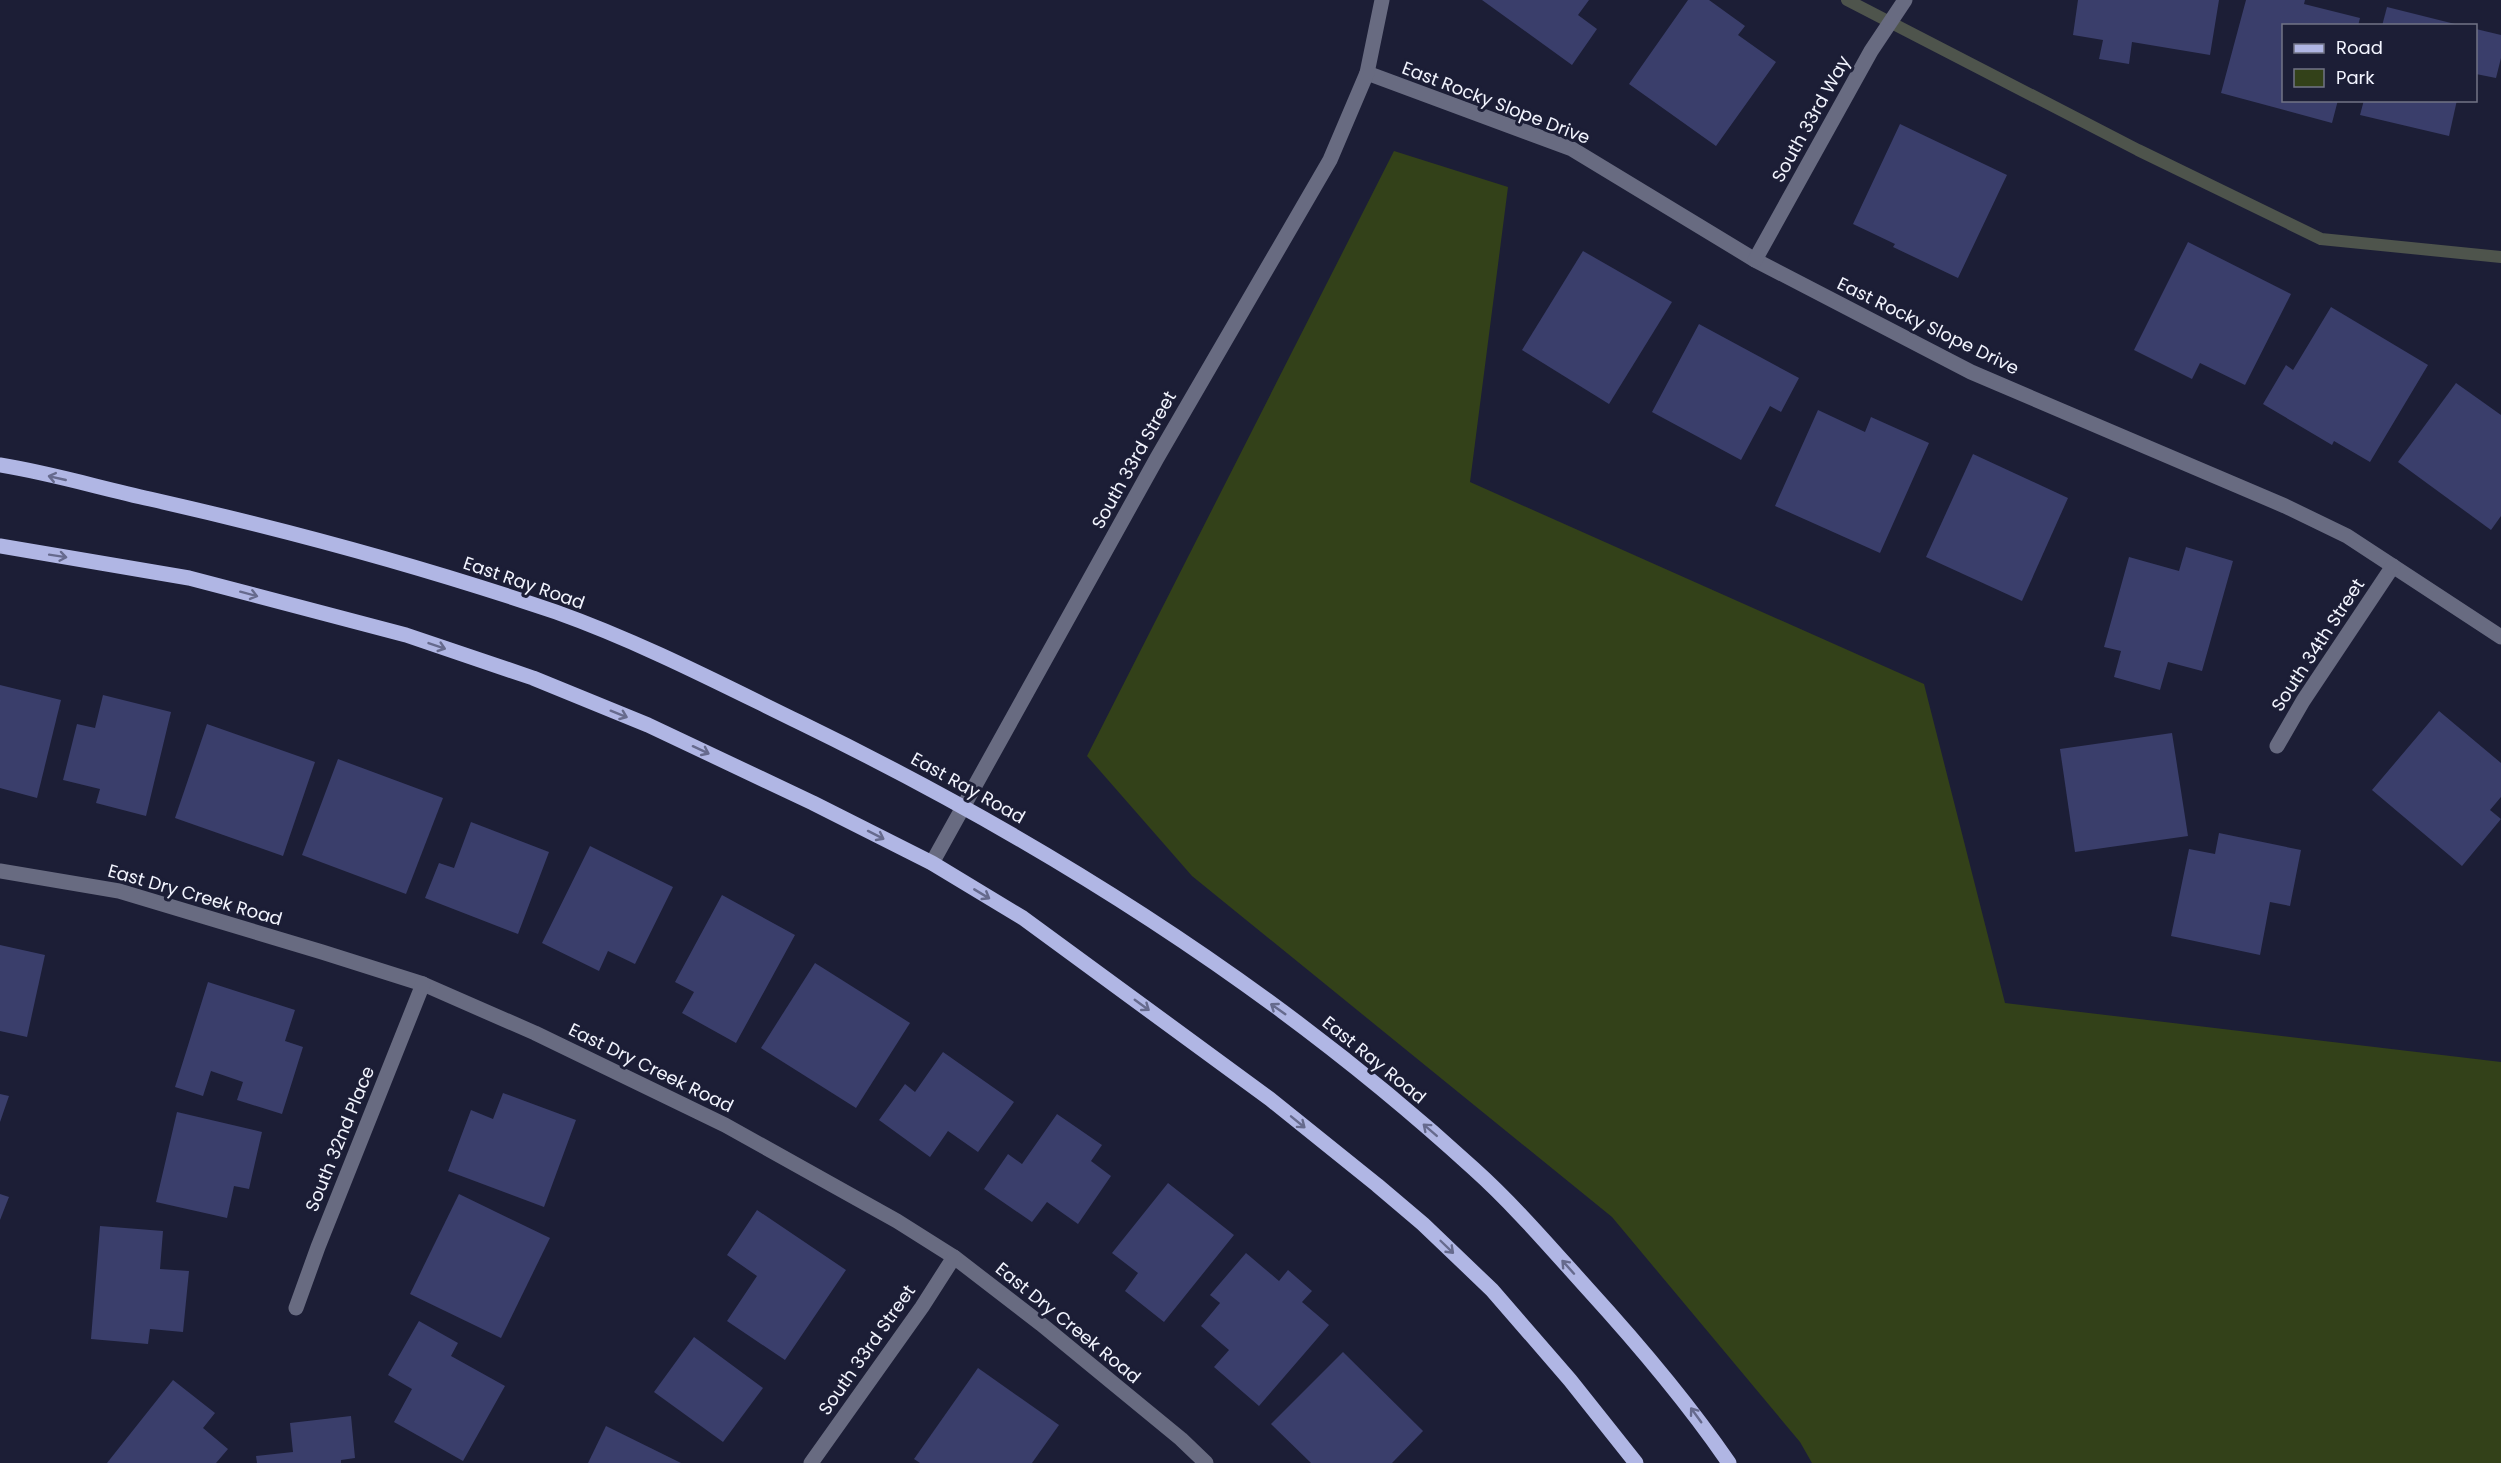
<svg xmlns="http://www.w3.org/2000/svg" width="2501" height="1463" font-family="Poppins,sans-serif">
	<rect width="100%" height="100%" fill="#1c1e36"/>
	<path fill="#334119" d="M 1394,151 L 1508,187 L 1470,482 L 1924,684 L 2005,1003 L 2501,1062 L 2501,1463 L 1812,1463 L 1800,1442 L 1612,1217 L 1192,876 L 1087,756 Z"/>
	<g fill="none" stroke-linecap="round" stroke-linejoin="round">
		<path stroke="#4e544c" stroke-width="12" d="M 1847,0 L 2138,150 L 2321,239 L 2501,257"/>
	</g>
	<g fill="#3a3e6b">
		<path d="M 1482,0 L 1589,0 L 1578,15 L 1597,29 L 1572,65 Z"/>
		<path d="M 1688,0 L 1709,0 L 1745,26 L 1738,35 L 1776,62 L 1716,146 L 1629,84 Z"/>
		<path d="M 2078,0 L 2219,0 L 2210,55 L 2132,42 L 2129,64 L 2099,59 L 2103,40 L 2073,35 Z"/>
		<path d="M 2246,0 L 2305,0 L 2304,4 L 2360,18 L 2358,26 L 2284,26 L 2284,100 L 2338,100 L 2332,123 L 2221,93 Z"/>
		<path d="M 2387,7 L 2459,25 L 2458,26 L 2382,26 Z"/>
		<path d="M 2476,29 L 2501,35 L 2501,58 L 2496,78 L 2476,74 Z"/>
		<path d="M 2364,100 L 2457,100 L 2449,136 L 2360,115 Z"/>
		<path d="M 1900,124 L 2007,175 L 1958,278 L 1893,247 L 1895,244 L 1853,224 Z"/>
		<path d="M 2188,242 L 2291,294 L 2245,385 L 2200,363 L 2192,379 L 2134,350 Z"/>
		<path d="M 1583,251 L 1672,302 L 1609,404 L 1522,350 Z"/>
		<path d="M 2331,307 L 2428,365 L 2370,462 L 2334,441 L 2332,445 L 2263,404 L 2286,365 L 2293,370 Z"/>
		<path d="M 1699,324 L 1799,378 L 1781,412 L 1770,406 L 1741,460 L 1652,412 Z"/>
		<path d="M 2456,383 L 2501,415 L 2501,516 L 2491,530 L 2398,462 Z"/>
		<path d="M 1818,410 L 1865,432 L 1871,417 L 1929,443 L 1880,553 L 1775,506 Z"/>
		<path d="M 1973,454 L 2068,498 L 2022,601 L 1926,557 Z"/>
		<path d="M 2186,547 L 2233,561 L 2202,671 L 2168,662 L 2160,690 L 2114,677 L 2121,651 L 2104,647 L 2129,557 L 2179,571 Z"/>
		<path d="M 0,685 L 61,700 L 37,798 L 0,788 Z"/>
		<path d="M 103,695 L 171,712 L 146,816 L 96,803 L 100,789 L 63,780 L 77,724 L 95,728 Z"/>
		<path d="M 2439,711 L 2501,763 L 2501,797 L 2490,810 L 2501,819 L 2462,866 L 2372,790 Z"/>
		<path d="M 207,724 L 315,762 L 283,856 L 175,818 Z"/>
		<path d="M 2172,733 L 2188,836 L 2075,852 L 2060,749 Z"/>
		<path d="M 338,759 L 443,798 L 406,894 L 302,855 Z"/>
		<path d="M 471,822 L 549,852 L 518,934 L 425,898 L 439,863 L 454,868 Z"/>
		<path d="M 2219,833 L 2301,850 L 2290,906 L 2270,902 L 2260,955 L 2171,936 L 2189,849 L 2215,854 Z"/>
		<path d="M 590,846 L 673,887 L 635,964 L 608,951 L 599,971 L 542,943 Z"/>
		<path d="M 722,895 L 795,935 L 736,1043 L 682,1013 L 694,992 L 675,982 Z"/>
		<path d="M 0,945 L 45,955 L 27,1037 L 0,1031 Z"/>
		<path d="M 815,963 L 910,1023 L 856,1108 L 761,1048 Z"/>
		<path d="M 208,982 L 295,1010 L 285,1041 L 303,1047 L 282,1114 L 237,1100 L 243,1082 L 211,1071 L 203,1096 L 175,1087 Z"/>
		<path d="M 943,1052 L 1014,1102 L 978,1152 L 948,1131 L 930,1157 L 879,1120 L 905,1084 L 915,1092 Z"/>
		<path d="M 503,1093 L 576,1120 L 544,1207 L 448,1171 L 471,1110 L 493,1119 Z"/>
		<path d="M 0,1094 L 9,1096 L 0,1122 Z"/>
		<path d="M 177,1112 L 262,1132 L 249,1189 L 234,1186 L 227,1218 L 156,1202 Z"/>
		<path d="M 1057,1114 L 1102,1145 L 1091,1161 L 1111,1176 L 1078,1224 L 1047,1202 L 1032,1222 L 984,1189 L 1008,1154 L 1022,1164 Z"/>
		<path d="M 1168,1183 L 1234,1235 L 1164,1322 L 1125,1291 L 1138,1273 L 1112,1253 Z"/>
		<path d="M 0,1194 L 9,1197 L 0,1220 Z"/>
		<path d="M 459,1194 L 550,1238 L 501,1338 L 410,1294 Z"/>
		<path d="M 757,1210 L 846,1270 L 785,1360 L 727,1321 L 757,1276 L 727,1255 Z"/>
		<path d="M 100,1226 L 163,1231 L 160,1269 L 189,1271 L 183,1332 L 150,1329 L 148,1344 L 91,1339 Z"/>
		<path d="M 1246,1253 L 1279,1281 L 1288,1270 L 1312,1291 L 1302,1302 L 1329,1325 L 1259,1406 L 1214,1367 L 1229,1350 L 1201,1326 L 1220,1303 L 1210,1295 Z"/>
		<path d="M 419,1321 L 458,1343 L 451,1356 L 505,1386 L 463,1461 L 394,1422 L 412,1389 L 388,1375 Z"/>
		<path d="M 694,1337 L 763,1388 L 723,1442 L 654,1392 Z"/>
		<path d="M 1343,1352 L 1423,1431 L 1392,1463 L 1311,1463 L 1271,1424 Z"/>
		<path d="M 978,1368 L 1059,1425 L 1032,1463 L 920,1463 L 914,1459 Z"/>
		<path d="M 173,1380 L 215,1413 L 203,1428 L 228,1449 L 216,1463 L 107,1463 Z"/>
		<path d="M 351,1416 L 355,1458 L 341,1460 L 341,1463 L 257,1463 L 256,1456 L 293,1452 L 290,1423 Z"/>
		<path d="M 606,1426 L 681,1463 L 588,1463 Z"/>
	</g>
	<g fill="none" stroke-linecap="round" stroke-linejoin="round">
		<g stroke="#686b81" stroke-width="15">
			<path d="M 1367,73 L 1572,149 L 1755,260 L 1971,372 L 2285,506 L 2347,536 L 2501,637"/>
			<path d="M 1755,260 L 1871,51 L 1905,0"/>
			<path d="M 2277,746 L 2303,701 L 2393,566"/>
			<path d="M 932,863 L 1157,458 L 1330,160 L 1367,73 L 1382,0"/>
			<path d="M 0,871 L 119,891 L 322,952 L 423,984 L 535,1033 L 725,1125 L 897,1221 L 954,1257 L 1041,1324 L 1181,1439 L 1206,1463"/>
			<path d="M 296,1308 L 318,1247 L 423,984"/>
			<path d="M 811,1463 L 922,1307 L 954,1257"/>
		</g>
		<g stroke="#b0b6e4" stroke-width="15">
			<path d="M 0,465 C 50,473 100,488 150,499 C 287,530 424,567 556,612 C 640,642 719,683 799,722 C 1042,840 1274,986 1474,1169 C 1514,1205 1550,1247 1587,1288 C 1638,1344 1686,1400 1729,1463"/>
			<path d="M 0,546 L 189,578 L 406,635 L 533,678 L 648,725 L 813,803 L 932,863 L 1023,918 L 1270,1099 L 1377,1185 L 1423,1224 L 1492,1290 L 1570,1380 L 1636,1463"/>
		</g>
	</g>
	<defs><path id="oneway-shaft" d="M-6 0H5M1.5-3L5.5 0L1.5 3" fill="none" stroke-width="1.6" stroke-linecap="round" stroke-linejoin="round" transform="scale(1.5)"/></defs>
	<g stroke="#666a8d">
		<use href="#oneway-shaft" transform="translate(57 478) rotate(-167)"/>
		<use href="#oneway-shaft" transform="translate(58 556) rotate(9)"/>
		<use href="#oneway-shaft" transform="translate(249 594) rotate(15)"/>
		<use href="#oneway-shaft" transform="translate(437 646) rotate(19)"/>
		<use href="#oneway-shaft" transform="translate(619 714) rotate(22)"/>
		<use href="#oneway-shaft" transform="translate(701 750) rotate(25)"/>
		<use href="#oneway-shaft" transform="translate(876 835) rotate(27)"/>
		<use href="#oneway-shaft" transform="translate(982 894) rotate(31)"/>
		<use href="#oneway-shaft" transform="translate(1142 1005) rotate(36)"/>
		<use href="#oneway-shaft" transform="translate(1278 1009) rotate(-145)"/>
		<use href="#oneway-shaft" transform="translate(1298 1122) rotate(39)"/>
		<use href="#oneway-shaft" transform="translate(1430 1130) rotate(-139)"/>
		<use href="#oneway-shaft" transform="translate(1447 1247) rotate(44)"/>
		<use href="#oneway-shaft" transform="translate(1568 1267) rotate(-132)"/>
		<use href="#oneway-shaft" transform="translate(1696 1415) rotate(-126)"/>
	</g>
	<g text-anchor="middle" stroke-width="6" stroke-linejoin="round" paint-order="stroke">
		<g font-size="18" fill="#f2f4fe" stroke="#1c1e36">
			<text transform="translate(1496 103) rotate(21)" y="6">East Rocky Slope Drive</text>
			<text transform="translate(1811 119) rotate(-61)" y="6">South 33rd Way</text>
			<text transform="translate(1928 326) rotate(26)" y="6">East Rocky Slope Drive</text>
			<text transform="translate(1134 460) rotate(-61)" y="6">South 33rd Street</text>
			<text transform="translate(524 583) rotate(19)" y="6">East Ray Road</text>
			<text transform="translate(2318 645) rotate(-57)" y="6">South 34th Street</text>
			<text transform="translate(968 788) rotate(29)" y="6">East Ray Road</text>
			<text transform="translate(195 895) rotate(16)" y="6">East Dry Creek Road</text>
			<text transform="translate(1374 1060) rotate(39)" y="6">East Ray Road</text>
			<text transform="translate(651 1068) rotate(26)" y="6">East Dry Creek Road</text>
			<text transform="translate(340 1139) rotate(-68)" y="6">South 32nd Place</text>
			<text transform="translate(1068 1323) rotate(39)" y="6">East Dry Creek Road</text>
			<text transform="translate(867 1350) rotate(-55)" y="6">South 33rd Street</text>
		</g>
	</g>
	<rect x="2282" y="24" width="195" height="78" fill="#1c1e36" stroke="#727486" stroke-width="1.5"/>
	<rect x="2294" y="44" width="30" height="9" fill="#b0b6e4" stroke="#727486" stroke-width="1.5"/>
	<text x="2336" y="54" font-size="18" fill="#f2f4fe">Road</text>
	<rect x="2294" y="69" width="30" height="18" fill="#334119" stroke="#727486" stroke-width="1.5"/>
	<text x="2336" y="84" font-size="18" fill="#f2f4fe">Park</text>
</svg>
